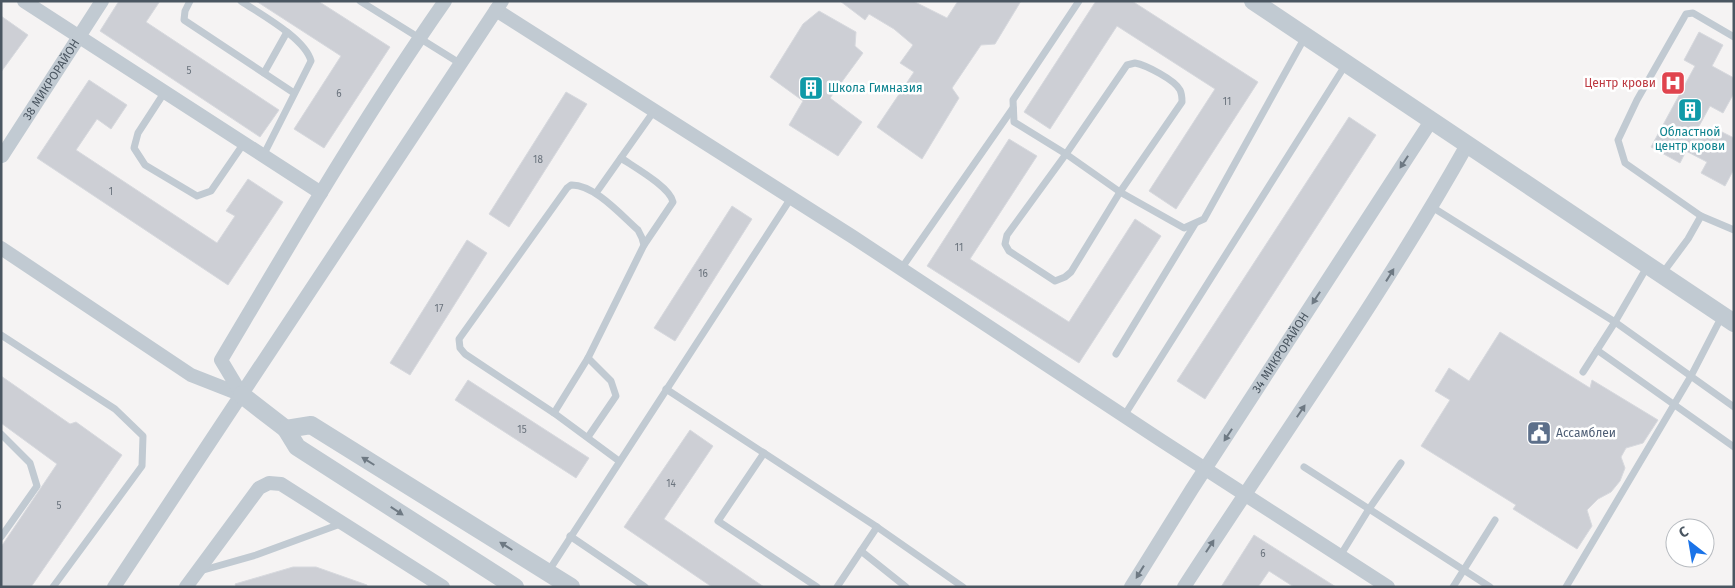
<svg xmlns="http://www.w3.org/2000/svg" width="1735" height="588" font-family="'Fira Sans',sans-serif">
	<rect width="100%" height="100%" fill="#f5f3f3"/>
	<g fill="#cdcfd5" stroke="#d7d9de">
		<path d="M 119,1 L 160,1 L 146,22 L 279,110 L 260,137 L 100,31 Z"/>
		<path d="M 256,1 L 318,1 L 390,47 L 324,148 L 294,129 L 341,56 Z"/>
		<path d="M 840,1 L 913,1 L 947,18 L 958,1 L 1021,1 L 995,44 L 981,45 L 952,88 L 959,98 L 922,159 L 877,127 L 914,72 L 900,63 L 913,45 L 894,29 L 869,14 L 865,20 Z"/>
		<path d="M 1096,1 L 1132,1 L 1258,82 L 1176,209 L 1149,191 L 1215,89 L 1117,26 L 1050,129 L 1024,112 Z"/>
		<path d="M 819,11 L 856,32 L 855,46 L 863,53 L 830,98 L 862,122 L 838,156 L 789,125 L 803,101 L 770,77 L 803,24 Z"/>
		<path d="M 1,16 L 28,35 L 1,72 Z"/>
		<path d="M 1699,32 L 1723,45 L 1712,66 L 1734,78 L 1734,93 L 1723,113 L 1710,106 L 1698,128 L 1716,138 L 1720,131 L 1734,138 L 1734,169 L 1725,186 L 1701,173 L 1707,162 L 1686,151 L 1680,163 L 1651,147 L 1695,66 L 1684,60 Z"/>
		<path d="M 89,80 L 127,105 L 111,129 L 97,119 L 76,150 L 217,243 L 235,216 L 226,211 L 248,179 L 283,202 L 228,285 L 37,158 Z"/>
		<path d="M 566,92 L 587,104 L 509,227 L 489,214 Z"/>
		<path d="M 1349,117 L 1376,135 L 1205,399 L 1177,381 Z"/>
		<path d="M 1009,139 L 1037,156 L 970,259 L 1069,322 L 1135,219 L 1161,236 L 1079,363 L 927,266 Z"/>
		<path d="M 732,206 L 752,219 L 675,341 L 654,328 Z"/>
		<path d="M 467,240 L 487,253 L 410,375 L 390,363 Z"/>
		<path d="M 1500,332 L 1590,388 L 1592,380 L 1658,420 L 1643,443 L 1626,448 L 1621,457 L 1625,468 L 1620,481 L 1611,492 L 1598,499 L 1587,510 L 1592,526 L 1577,549 L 1513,509 L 1516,505 L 1421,446 L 1450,400 L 1435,391 L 1449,368 L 1469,381 Z"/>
		<path d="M 1,376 L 70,424 L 76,422 L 122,455 L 31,587 L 1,587 L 1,547 L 57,464 L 1,423 Z"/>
		<path d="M 468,380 L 589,458 L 576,478 L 455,400 Z"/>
		<path d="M 690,430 L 713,446 L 664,519 L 764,587 L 712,587 L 624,527 Z"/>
		<path d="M 1254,535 L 1336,587 L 1294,587 L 1269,571 L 1258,587 L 1221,587 Z"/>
		<path d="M 293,567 L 316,567 L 367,585 L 367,587 L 236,587 L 235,584 Z"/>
	</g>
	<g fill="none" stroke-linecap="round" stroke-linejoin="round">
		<g stroke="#c1cad2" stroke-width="7">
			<path d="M 190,1 L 185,11 L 184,20 L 294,93"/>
			<path d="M 241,1 C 260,14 305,38 311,61 L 263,156"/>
			<path d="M 360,1 L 461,64"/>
			<path d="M 1079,1 L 1013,100 L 1014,122 L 1066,154 L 1120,192 L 1184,228 L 1204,219 L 1305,37"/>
			<path d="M 1734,37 L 1693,13 L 1686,14 L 1637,100 L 1618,140 L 1625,163 L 1701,216 L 1734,230"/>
			<path d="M 1135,63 C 1146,65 1175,80 1180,90 C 1182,94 1182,98 1182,102 L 1120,192 L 1071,272 L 1065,277 L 1055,281 L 1009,251 L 1005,244 L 1007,235 L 1066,154 L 1127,65 Z"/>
			<path d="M 264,73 L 287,32"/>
			<path d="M 164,93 L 138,133 L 134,148 L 145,165 L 197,196 L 211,191 L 244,143"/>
			<path d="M 621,158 C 634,167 670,187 673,202 L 644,245"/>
			<path d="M 571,185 C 594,184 622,216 638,230 L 642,238 L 644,245 L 588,358 L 554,413 L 465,354 L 460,348 L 459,339 L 567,188 Z"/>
			<path d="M 596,193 L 654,111"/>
			<path d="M 1432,207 L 1615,322 L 1734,407"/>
			<path d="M 901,269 L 1013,108"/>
			<path d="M 1662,274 L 1688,239 L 1701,216"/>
			<path d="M 1,335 L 115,409 L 143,436 L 142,466 L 53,587"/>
			<path d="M 1597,350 L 1734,447"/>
			<path d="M 1116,354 L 1195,224"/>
			<path d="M 588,358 L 611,381 L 616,396 L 588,437"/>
			<path d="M 1583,372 L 1615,322 L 1647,267"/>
			<path d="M 666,389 L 877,527 L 963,587"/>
			<path d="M 554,413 L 619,461"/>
			<path d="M 1124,416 L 1346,64"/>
			<path d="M 1,434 L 30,463 L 37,486 L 1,537"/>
			<path d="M 764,453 L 718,521 L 817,587"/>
			<path d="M 1304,467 L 1490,587"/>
			<path d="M 570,536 L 645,587"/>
			<path d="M 861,551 L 906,587"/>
			<path d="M 1340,556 L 1369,509 L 1401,463"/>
			<path d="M 200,571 L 256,555 L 343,523"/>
			<path d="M 548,572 L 791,198"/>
			<path d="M 837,587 L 877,527"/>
			<path d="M 1453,587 L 1495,520"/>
			<path d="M 1566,587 L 1691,376 L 1722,316"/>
		</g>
		<g stroke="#c1cad2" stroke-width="14">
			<path d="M 24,1 L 321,193"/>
			<path d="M 496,10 L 853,237 L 1159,439 L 1388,587"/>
			<path id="s1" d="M 2,156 L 102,1"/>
			<path d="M 1,248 L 191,375 L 242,395"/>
			<path d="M 242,395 L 221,360 C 293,239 364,117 445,1"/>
			<path d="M 114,587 L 502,1"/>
			<path d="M 186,587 L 259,488 L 269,483 L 281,484 L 443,587"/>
			<path id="s2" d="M 1131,587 L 1192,489 L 1431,121"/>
			<path d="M 1184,587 C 1279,440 1381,298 1467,145"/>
		</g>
		<g stroke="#c1cad2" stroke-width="18">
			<path d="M 1253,1 L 1734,323"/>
			<path d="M 242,395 L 286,429"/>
			<path d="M 515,587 L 297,447 L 286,429 L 311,425 L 571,587"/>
		</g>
	</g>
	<defs><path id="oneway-solid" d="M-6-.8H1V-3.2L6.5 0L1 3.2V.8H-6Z" transform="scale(1.25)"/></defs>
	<g fill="#6e7983">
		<use href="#oneway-solid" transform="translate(1404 162) rotate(123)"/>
		<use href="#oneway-solid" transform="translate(1390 275) rotate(-58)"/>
		<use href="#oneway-solid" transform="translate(1316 298) rotate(123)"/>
		<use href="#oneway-solid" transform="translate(1301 411) rotate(-56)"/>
		<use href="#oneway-solid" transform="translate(1228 435) rotate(123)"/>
		<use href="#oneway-solid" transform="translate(368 461) rotate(-148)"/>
		<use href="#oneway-solid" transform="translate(397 511) rotate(33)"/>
		<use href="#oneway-solid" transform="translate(506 546) rotate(-148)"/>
		<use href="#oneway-solid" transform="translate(1210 546) rotate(-57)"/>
		<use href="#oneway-solid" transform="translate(1140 572) rotate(122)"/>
	</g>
	<defs>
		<symbol id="hospital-square" viewBox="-11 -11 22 22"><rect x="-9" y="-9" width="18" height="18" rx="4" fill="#e0444e" stroke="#fff"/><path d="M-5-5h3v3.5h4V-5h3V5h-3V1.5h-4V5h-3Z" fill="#fff"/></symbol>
		<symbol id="building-square" viewBox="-11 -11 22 22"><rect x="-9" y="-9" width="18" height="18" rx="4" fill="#0f9aa8" stroke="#fff"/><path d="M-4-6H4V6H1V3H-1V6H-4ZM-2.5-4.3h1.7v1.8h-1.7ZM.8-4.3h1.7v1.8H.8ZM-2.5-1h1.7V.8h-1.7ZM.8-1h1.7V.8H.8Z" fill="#fff"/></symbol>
		<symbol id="civic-square" viewBox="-11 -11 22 22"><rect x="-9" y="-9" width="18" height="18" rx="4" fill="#5c6f8a" stroke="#fff"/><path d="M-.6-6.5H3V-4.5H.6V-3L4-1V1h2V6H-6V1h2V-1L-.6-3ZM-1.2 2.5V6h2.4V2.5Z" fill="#fff"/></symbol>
	</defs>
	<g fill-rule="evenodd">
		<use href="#hospital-square" x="1659" y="69" width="28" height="28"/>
		<use href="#building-square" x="797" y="74" width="28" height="28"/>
		<use href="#building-square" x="1676" y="96" width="28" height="28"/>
		<use href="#civic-square" x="1525" y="419" width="28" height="28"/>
	</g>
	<g text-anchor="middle" stroke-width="5" stroke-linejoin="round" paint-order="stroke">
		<g font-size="10" fill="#6b747e">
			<text x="189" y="74">5</text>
			<text x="339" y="97">6</text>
			<text x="1227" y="105">11</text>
			<text x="538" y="163">18</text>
			<text x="111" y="195">1</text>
			<text x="959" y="251">11</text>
			<text x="703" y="277">16</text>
			<text x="439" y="312">17</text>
			<text x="522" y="433">15</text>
			<text x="671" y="487">14</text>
			<text x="59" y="509">5</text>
			<text x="1263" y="557">6</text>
		</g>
		<g font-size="12" fill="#4a5661" stroke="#fff">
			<text dy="4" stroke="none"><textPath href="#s1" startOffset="91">38 МИКРОРАЙОН</textPath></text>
			<text dy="4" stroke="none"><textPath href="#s2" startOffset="278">34 МИКРОРАЙОН</textPath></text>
		</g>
		<g font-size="12" fill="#be3a42" stroke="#fff" text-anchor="end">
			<text x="1656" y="87">Центр крови</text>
		</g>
		<g font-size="12" fill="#0d838f" stroke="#fff" text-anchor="start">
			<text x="828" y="92">Школа Гимназия</text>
			<text x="1690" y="136" text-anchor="middle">Областной<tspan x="1690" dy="14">центр крови</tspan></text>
		</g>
		<g font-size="12" fill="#4e5e75" stroke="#fff" text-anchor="start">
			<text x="1556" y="437">Ассамблеи</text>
		</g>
	</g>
	<rect width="1735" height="588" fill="none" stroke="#4a5661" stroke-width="5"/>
	<g transform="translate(1690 543) rotate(329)"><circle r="24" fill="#ffffff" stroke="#b7bbc0"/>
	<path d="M0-4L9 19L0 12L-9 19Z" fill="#1a73e8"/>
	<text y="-8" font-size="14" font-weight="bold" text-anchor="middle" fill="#4a5661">С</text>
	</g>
</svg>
